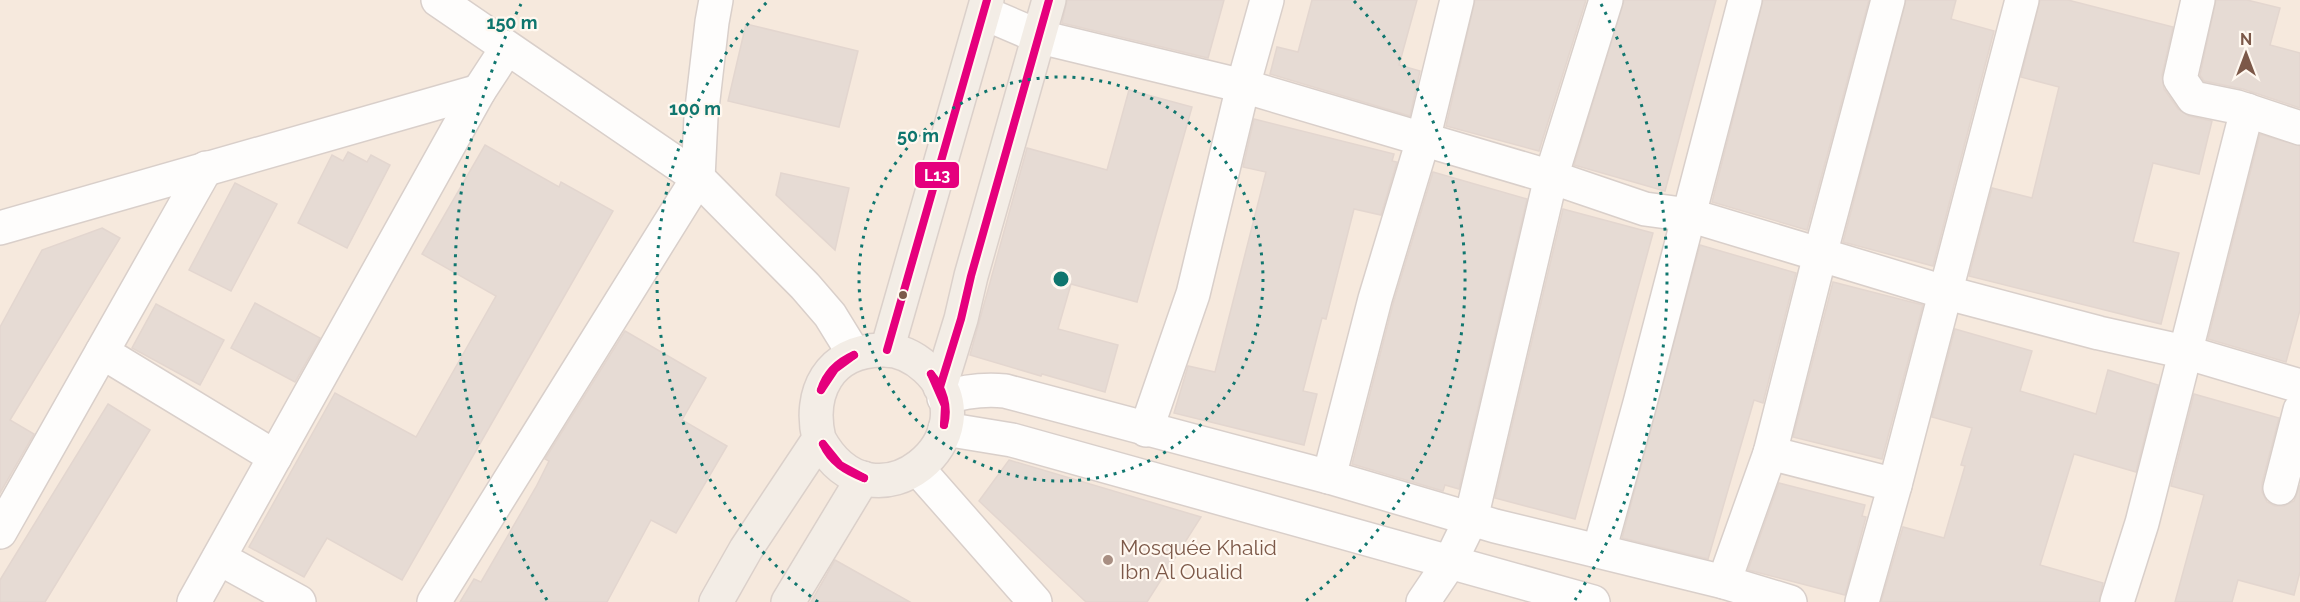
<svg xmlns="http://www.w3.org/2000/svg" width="2300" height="602" font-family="Raleway,sans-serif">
	<rect width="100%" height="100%" fill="#f9f3ed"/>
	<rect fill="#f6e9dd" x="0" y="0" width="2300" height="602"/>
	<g fill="#e6dbd4" stroke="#e3d6cf" stroke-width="1.5">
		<path d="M 1067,0 L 1224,0 L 1208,58 L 1062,23 Z"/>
		<path d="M 1312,0 L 1417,0 L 1399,65 L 1420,71 L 1410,116 L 1270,74 L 1277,47 L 1298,52 Z"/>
		<path d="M 1475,0 L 1586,0 L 1539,151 L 1446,126 Z"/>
		<path d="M 1624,0 L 1716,0 L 1665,191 L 1574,165 Z"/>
		<path d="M 1763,0 L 1869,0 L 1807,230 L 1712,202 Z"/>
		<path d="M 1906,0 L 1956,0 L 1951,19 L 1994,31 L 1933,266 L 1843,242 Z"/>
		<path d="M 2040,0 L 2068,0 L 2173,27 L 2162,75 L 2164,89 L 2178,109 L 2189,116 L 2212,121 L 2199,174 L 2153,163 L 2133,242 L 2179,253 L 2161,324 L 1969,276 L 1992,188 L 2032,198 L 2059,87 L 2021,77 Z"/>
		<path d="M 2216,0 L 2247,0 L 2280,8 L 2270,45 L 2300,53 L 2300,108 L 2243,89 L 2204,81 L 2200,75 Z"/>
		<path d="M 746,24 L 858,51 L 839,127 L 728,101 Z"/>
		<path d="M 1129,90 L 1192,107 L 1137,302 L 1071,284 L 1058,329 L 1118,345 L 1105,392 L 1042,374 L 1041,376 L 970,355 L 1027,148 L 1107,170 Z"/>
		<path d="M 1254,119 L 1394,154 L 1392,161 L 1397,162 L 1381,215 L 1354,209 L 1326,319 L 1322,318 L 1303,391 L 1317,394 L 1304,445 L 1174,413 L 1188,366 L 1215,372 L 1266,172 L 1243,167 Z"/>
		<path d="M 2260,134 L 2300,146 L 2300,310 L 2286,362 L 2208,339 Z"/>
		<path d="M 485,145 L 559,187 L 561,182 L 613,211 L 402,580 L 327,538 L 304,577 L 249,547 L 335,393 L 416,437 L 496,296 L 422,254 Z"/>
		<path d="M 348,152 L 367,162 L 371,155 L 390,165 L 347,248 L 298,223 L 332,155 L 343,161 Z"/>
		<path d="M 1433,172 L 1527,199 L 1459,489 L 1445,485 L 1443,491 L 1352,464 L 1393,304 Z"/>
		<path d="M 781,173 L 849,188 L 835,250 L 776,195 Z"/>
		<path d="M 235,183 L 277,204 L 231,291 L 189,270 Z"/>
		<path d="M 1563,209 L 1653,233 L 1575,519 L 1495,498 Z"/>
		<path d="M 102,228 L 120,238 L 10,420 L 34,434 L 0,493 L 0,327 L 42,250 Z"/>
		<path d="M 1700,245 L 1796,273 L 1763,403 L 1754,400 L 1708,559 L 1622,538 Z"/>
		<path d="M 1833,282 L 1923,305 L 1882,459 L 1793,437 Z"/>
		<path d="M 255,303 L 320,338 L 295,382 L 231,348 Z"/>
		<path d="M 156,304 L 224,340 L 200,385 L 132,348 Z"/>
		<path d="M 1955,329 L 2032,351 L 2020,391 L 2096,414 L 2108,370 L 2158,385 L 2136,472 L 2074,454 L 2040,565 L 2103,583 L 2099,602 L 1881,602 L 1903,527 L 1944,538 L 1965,466 L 1961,465 L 1972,428 L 1932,417 Z"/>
		<path d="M 625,331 L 706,378 L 682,420 L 727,446 L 676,533 L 651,520 L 607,602 L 460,602 L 474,579 L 481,582 L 536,487 L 549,461 L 545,459 Z"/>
		<path d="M 2194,394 L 2279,418 L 2262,483 L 2262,492 L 2267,502 L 2275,506 L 2284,506 L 2294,501 L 2300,485 L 2300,572 L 2294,595 L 2238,580 L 2232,602 L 2175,602 L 2204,495 L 2171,486 Z"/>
		<path d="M 108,404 L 150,430 L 45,602 L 0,602 L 0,580 Z"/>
		<path d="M 1009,460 L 1201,517 L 1147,602 L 1086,602 L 979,501 Z"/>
		<path d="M 1779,483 L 1865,505 L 1862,516 L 1866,517 L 1845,595 L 1748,570 Z"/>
		<path d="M 835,560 L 910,602 L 811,602 Z"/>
	</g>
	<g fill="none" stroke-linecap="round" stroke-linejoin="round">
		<defs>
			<g id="minor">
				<path d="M 438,0 L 698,178 L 805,286 L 830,315 L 854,354"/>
				<path d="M 2198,0 L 2180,79 L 2193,98 L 2237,107 L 2300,128"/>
				<path d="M 984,13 L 1040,37 L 1243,86 L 1551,177 L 1645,209 L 1689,215 L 1944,292 L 2099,333 L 2185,352 L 2300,386"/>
				<path d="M 0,228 L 479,91"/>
				<path d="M 102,352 L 275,457"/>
				<path d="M 944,398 C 965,391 983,389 1005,391 L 1329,477 L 1495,526 L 1724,582 L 1790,602"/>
				<path d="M 945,429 L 1012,440 L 1593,602"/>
				<path d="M 1146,430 L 1193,294 L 1243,86 L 1267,0"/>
				<path d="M 1770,453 L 1895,485"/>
				<path d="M 918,469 L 1035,602"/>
				<path d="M 1329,477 L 1375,299 L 1423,140 L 1457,0"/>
				<path d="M 2280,488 L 2300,410"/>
				<path d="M 0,532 L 206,168"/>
				<path d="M 1599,551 L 1640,403 L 1745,0"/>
				<path d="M 219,558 L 299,602"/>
				<path d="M 1724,582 L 1770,453 L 1820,255 L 1888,0"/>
				<path d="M 194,602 L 479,91 L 507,48"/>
				<path d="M 434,602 L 698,178 L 701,117 L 712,22 L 716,0"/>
				<path d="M 1423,602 L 1450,562 L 1471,519 L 1551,177 L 1606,0"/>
				<path d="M 1862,602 L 1895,485 L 2022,0"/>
				<path d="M 2117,602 L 2142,523 L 2247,110"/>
			</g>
			<g id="major">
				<path d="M 887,350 L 987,0"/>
				<path d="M 940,387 L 961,319 L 971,276 L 1049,0"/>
				<path d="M 716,602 L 746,549 L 819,439 C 808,393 829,351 881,350 C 898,349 914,357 926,368 C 997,433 874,540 819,439"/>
				<path d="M 788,602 L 863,478"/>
			</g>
		</defs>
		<use href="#minor" stroke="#d9cfca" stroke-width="36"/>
		<use href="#major" stroke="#dbd0ca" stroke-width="36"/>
		<use href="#minor" stroke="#fefdfc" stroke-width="33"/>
		<use href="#major" stroke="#f3ede6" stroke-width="33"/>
		<defs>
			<g id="bus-1">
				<path d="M 887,350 L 987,0"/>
				<path d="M 931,374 C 943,388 949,407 944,425"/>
				<path d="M 931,374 L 945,406 L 944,425"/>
				<path d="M 940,387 L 961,319 L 971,276 L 1049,0"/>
				<path d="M 821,390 C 826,374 838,362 854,355"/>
				<path d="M 821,390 L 835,369 L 854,355"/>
				<path d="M 823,444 L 840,465 L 864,478"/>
				<path d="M 823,444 C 831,462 846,471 864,478"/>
			</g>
		</defs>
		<use href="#bus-1" stroke="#fff8f0" stroke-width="12"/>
		<use href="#bus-1" stroke="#e5007d" stroke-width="8"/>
	</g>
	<g fill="none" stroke="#0f766e" stroke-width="3" stroke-dasharray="3 6">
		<circle cx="1061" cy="279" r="202"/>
		<path d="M818 602A404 404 0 0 1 768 1M1354 1A404 404 0 0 1 1304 602"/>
		<path d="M547 600A606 606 0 0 1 521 4M1601 4A606 606 0 0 1 1575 600"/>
	</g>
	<circle fill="#7c5848" stroke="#fff8f0" stroke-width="2" cx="903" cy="295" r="5"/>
	<circle fill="#a88e82" stroke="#fff8f0" stroke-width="2" cx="1108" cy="560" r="6"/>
	<g text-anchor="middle" stroke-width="4.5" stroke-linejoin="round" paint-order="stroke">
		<g font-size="21" fill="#7c5848" stroke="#fff8f0" text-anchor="start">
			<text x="1120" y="555">Mosquée Khalid<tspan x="1120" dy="24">Ibn Al Oualid</tspan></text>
		</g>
	</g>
	<circle cx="1061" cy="279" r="9" fill="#0f766e" stroke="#fff8f0" stroke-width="3"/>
	<g font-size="18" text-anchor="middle" font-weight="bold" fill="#0f766e" stroke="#fff8f0" stroke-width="4.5" stroke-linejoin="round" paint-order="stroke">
		<text x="512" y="29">150 m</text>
		<text x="695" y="115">100 m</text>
		<text x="918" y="142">50 m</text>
	</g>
	<rect stroke="#fff8f0" stroke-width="2" x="914" y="161" width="46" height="28" rx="6" fill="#e5007d"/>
	<g font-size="16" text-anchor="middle" font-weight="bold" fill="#fff">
		<text x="937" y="181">L13</text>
	</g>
	<g transform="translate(2246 54)" stroke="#fff8f0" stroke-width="4.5" paint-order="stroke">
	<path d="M0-4.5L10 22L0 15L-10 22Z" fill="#7c5848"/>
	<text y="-9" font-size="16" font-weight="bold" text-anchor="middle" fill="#7c5848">N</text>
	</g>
</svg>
